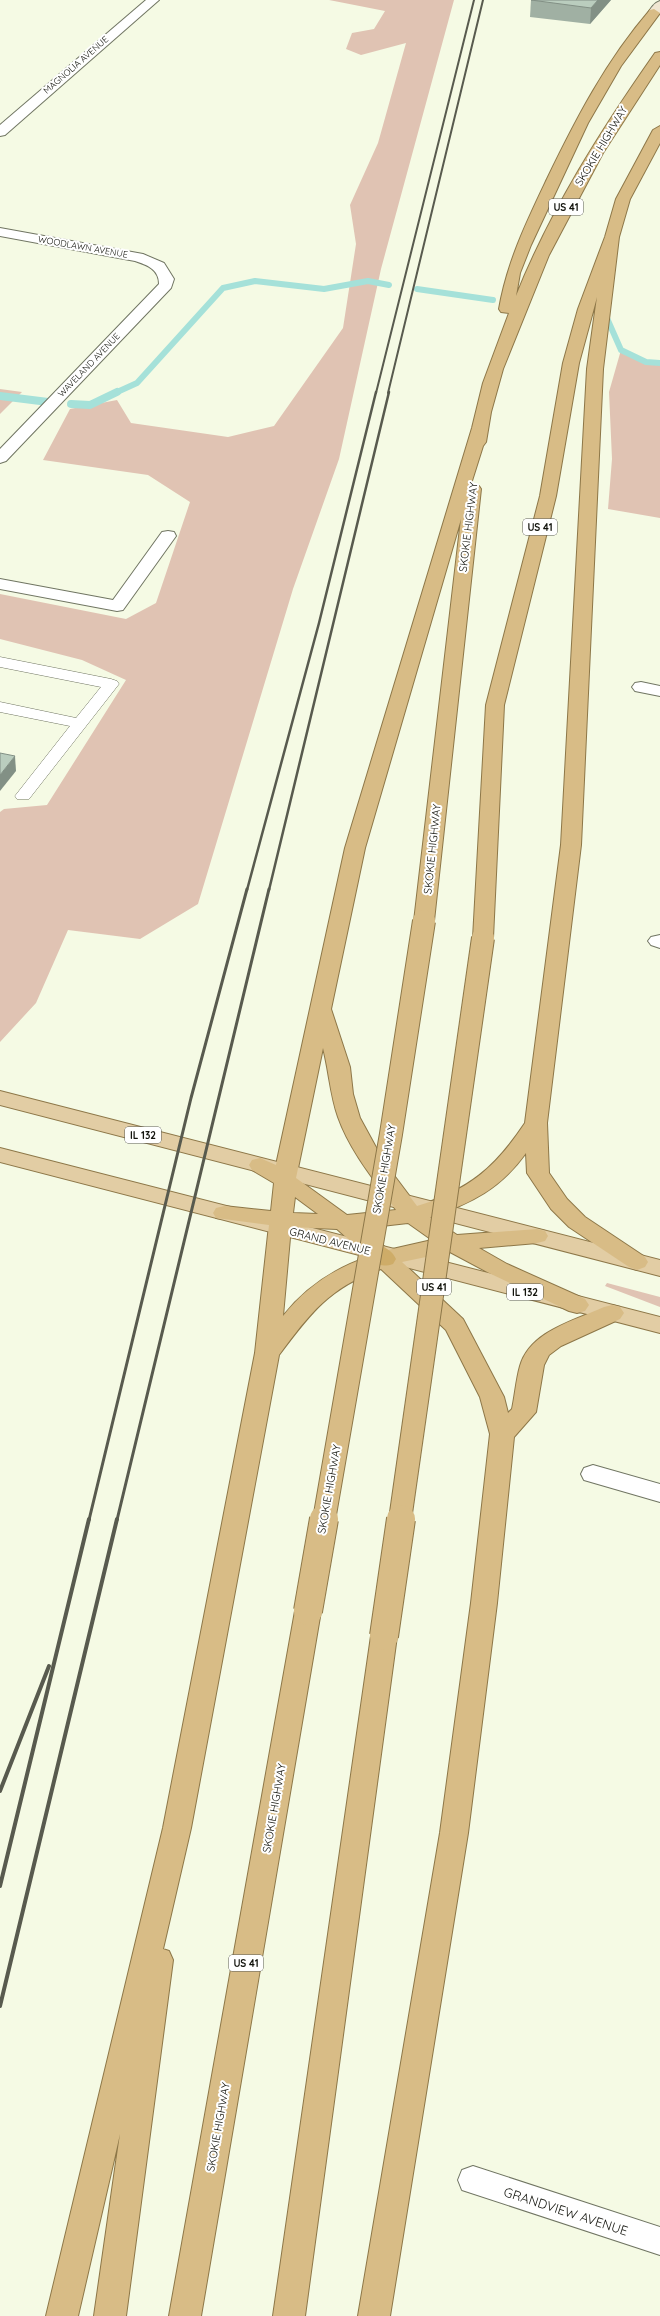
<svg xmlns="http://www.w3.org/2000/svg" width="660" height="2316" font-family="Quicksand,sans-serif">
	<rect width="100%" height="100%" fill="#f5fae4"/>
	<g fill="#e0c3b3">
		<path d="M 329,0 L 454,0 L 381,269 L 339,459 L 293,589 L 198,904 L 140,939 L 68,930 L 36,1003 L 0,1042 L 0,812 L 4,809 L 47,805 L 126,680 L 82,660 L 0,639 L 0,594 L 126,619 L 156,603 L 190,502 L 148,475 L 43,460 L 70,409 L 117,400 L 131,423 L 228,437 L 274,426 L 343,328 L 356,244 L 350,205 L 378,143 L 406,43 L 361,55 L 346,49 L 352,33 L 374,29 L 385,11 Z"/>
		<path d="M 621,350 L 646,362 L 660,363 L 660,518 L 608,509 L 612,459 L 609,392 Z"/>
		<path d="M 0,389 L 22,392 L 0,414 Z"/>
		<path d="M 607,1283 L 660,1297 L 660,1307 L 605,1286 Z"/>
	</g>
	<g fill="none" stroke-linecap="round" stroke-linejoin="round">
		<g stroke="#a5e1d9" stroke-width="6">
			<path d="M 417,289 L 493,300"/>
			<path d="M 606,316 L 621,350 L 646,362 L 660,363"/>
			<path d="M 115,393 L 137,383 L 223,288 L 255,281 L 324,289 L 368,281 L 389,285"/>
		</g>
		<g stroke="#a5e1d9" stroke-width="8">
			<path d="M 0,396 L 48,402"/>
			<path d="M 71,404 L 90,405 L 117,392"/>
		</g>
		<defs>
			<path id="service" d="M 0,657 L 111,679 L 117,681 L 119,684 L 29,799 L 17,799 L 15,796 L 70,726 L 0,712 L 0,702 L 76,718 L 101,687 L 0,667 Z"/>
			<g id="minor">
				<path d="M 146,0 L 159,0 L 5,135 L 0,136 L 0,125 Z"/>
				<path d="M 0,228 L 143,254 L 164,263 L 174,279 L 171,288 L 6,461 L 0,463 L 0,449 L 159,284 C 159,269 147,265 135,261 L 0,236 Z"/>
				<path d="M 168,531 L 174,532 L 176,536 L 123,610 L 117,611 L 0,589 L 0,579 L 113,600 L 162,532 Z"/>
				<path d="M 641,682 L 660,686 L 660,696 L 635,691 L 632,687 L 635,683 Z"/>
				<path d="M 660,935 L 660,948 L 651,945 L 648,941 L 651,937 Z"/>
				<path d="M 593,1465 L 660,1484 L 660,1502 L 584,1480 L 581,1474 L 584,1468 Z"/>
				<path d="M 473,2166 L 660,2227 L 660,2255 L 462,2190 L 458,2180 L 462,2170 Z"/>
			</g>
			<path id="secondary" d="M 660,1 L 660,13 L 654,17 L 650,16 L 648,13 C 651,8 654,3 660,1 Z"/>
			<g id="primary">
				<path d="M 0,1091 L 660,1260 L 660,1276 L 0,1105 Z"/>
				<path d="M 0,1148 L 660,1317 L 660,1333 L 0,1162 Z"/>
			</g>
			<g id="trunk">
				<path d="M 654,9 L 660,13 L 621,66 L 588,123 L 531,245 L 520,273 L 516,296 C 551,209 601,130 655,53 L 660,52 L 660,65 L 603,153 L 549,255 L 503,369 L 491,412 L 486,442 L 483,446 L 471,484 L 479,486 L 481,489 L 434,921 L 431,925 L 424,927 L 417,925 L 414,921 L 461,519 L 365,848 L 331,1009 L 350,1067 L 353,1094 L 360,1118 L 384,1162 L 417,1206 C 469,1190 495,1168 525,1123 L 561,845 L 587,369 L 597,297 L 579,363 L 556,496 L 504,705 L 493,938 L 490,942 L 483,944 L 476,942 L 473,938 L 486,705 L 540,496 L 563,363 L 578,309 L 605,237 L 616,199 L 653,130 L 660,126 L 660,143 L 630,199 L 619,237 L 603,369 L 581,845 L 547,1123 L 549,1173 L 567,1199 L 585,1217 L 645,1257 L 648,1262 L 645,1267 L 637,1270 L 629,1267 L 569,1227 L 551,1209 L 527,1173 L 526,1153 C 501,1188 471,1204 430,1217 L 457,1235 L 537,1229 L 545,1231 L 548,1236 L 545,1241 L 537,1243 L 479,1248 L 507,1264 L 585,1299 L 589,1305 L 585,1311 L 577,1313 L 569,1311 L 491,1274 L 450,1252 L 402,1262 L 463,1319 L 504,1397 L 508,1413 L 512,1409 C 515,1395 516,1380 520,1366 C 530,1331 574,1321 604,1307 L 612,1305 L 620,1307 L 624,1313 L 620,1319 L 561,1346 L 549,1355 L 544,1365 L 536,1412 L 514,1437 L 497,1603 L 468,1833 L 390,2316 L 358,2316 L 440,1833 L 471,1603 L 490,1434 L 480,1397 L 446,1330 L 381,1269 C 330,1287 310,1313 279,1355 L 191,1828 L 163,1949 L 169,1951 L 173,1960 L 126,2316 L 94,2316 L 120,2134 L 78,2316 L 46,2316 L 163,1828 L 255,1353 L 269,1225 L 216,1218 L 213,1213 L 216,1208 L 224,1206 L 271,1211 L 274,1183 L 252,1170 L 249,1165 L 252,1160 L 260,1158 L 276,1165 L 345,848 L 472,428 L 483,383 L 509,313 L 501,312 L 499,309 C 507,262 527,221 547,179 C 576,119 606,61 650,10 ZM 323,1048 C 329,1071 330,1094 338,1117 C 350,1151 375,1181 396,1210 L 347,1215 L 296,1178 ZM 295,1197 L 318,1214 L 293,1213 ZM 408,1223 L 432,1240 L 388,1250 L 364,1228 ZM 291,1227 L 337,1229 L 368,1257 C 333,1269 306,1287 283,1316 Z"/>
				<path d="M 308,1601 L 317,1604 L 321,1611 L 201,2316 L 169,2316 L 295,1611 L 299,1604 Z"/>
				<path d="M 384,1626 L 393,1629 L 397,1636 L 305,2316 L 273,2316 L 371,1636 L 375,1629 Z"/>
			</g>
			<path id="motorway" d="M 378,1245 C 387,1248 392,1251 396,1259 L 393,1264 C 381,1268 373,1264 367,1253 L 370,1248 Z"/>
		</defs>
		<use href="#service" stroke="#707562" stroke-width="1"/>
		<use href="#minor" stroke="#707562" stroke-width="2"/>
		<use href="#secondary" stroke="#707562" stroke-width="2"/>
		<use href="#primary" stroke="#8d7748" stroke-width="2"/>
		<use href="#trunk" stroke="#8d7748" stroke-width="2"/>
		<use href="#motorway" stroke="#8d7748" stroke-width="2"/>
		<use href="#service" fill="#fff" fill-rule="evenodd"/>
		<use href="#minor" fill="#fff" fill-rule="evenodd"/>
		<use href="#secondary" fill="#f0e6d2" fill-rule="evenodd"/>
		<use href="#primary" fill="#e2cda4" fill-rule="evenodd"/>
		<use href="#trunk" fill="#d8bc86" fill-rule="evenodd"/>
		<use href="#motorway" fill="#ceac68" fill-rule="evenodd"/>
		<g stroke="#585a4e" stroke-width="2">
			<path d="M 376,393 L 474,0"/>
			<path d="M 388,393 L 483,0"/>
		</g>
		<g stroke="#585a4e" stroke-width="2.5">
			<path d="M 247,890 L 319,623 L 376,392"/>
			<path d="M 269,890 L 389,392"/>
		</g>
		<g stroke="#585a4e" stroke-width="3">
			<path d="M 89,1520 L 191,1098 L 247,889"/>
			<path d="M 117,1520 L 269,889"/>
		</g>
		<g stroke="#585a4e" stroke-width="4">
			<path d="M 0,1791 L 49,1666"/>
			<path d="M 0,1886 L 89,1519"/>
			<path d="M 0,2006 L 117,1519"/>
		</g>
		<defs>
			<g id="trunk-bridge-far1">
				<path d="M 324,1520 L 391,1134 L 424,921"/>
				<path d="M 400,1520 L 483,938"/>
			</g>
			<g id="trunk-bridge">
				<path d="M 308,1611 L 324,1519"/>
				<path d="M 384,1636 L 401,1519"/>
			</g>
		</defs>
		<use href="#trunk-bridge-far1" stroke="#8d7748" stroke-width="24" stroke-linecap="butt"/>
		<use href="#trunk-bridge" stroke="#8d7748" stroke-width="30" stroke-linecap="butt"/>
		<use href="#trunk-bridge-far1" stroke="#d8bc86" stroke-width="22"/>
		<use href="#trunk-bridge" stroke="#d8bc86" stroke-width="28"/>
	</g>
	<path fill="#a0b0a3" d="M 531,0 L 611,0 L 590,24 L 530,17 Z"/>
	<g fill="#829085">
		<path d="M 598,0 L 611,0 L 590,24 L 591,8 Z"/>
		<path d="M 15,756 L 16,771 L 0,791 L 0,775 Z"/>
	</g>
	<g fill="#bacdbe" stroke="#829085">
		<path d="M 531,0 L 598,0 L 591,8 Z"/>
		<path d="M 0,753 L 15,756 L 0,775 Z"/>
	</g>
	<g text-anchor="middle" stroke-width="4" stroke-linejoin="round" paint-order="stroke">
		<g font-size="9" fill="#13140d" stroke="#fff">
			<text transform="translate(76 65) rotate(-41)" y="3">MAGNOLIA AVENUE</text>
			<text transform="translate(83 247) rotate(10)" y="3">WOODLAWN AVENUE</text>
			<text transform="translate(89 365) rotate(-46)" y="3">WAVELAND AVENUE</text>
		</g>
		<g fill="#fff" stroke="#5a5a56" stroke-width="1">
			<rect x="549" y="199" width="34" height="16" rx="3"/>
			<rect x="523" y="519" width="34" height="16" rx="3"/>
			<rect x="125" y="1127" width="36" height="16" rx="3"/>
			<rect x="417" y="1279" width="34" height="16" rx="3"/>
			<rect x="507" y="1284" width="36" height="16" rx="3"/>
			<rect x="229" y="1955" width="34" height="16" rx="3"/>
		</g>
		<g font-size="10" font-weight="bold" fill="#13140d">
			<text x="566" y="211">US 41</text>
			<text x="540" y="531">US 41</text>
			<text x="143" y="1139">IL 132</text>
			<text x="434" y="1291">US 41</text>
			<text x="525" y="1296">IL 132</text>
			<text x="246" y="1967">US 41</text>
		</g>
		<g font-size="11" fill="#13140d" stroke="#fff">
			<text transform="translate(601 146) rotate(-59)" y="4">SKOKIE HIGHWAY</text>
			<text transform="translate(468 527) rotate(-83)" y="4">SKOKIE HIGHWAY</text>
			<text transform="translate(432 849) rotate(-84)" y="4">SKOKIE HIGHWAY</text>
			<text transform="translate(384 1169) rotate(-80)" y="4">SKOKIE HIGHWAY</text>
			<text transform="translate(330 1241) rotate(14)" y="4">GRAND AVENUE</text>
			<text transform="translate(329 1489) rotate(-80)" y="4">SKOKIE HIGHWAY</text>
			<text transform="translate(274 1808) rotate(-80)" y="4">SKOKIE HIGHWAY</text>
			<text transform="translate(218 2127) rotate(-80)" y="4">SKOKIE HIGHWAY</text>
		</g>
		<g font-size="13" fill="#13140d" stroke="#fff">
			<text transform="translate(566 2211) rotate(18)" y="5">GRANDVIEW AVENUE</text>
		</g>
	</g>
</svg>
